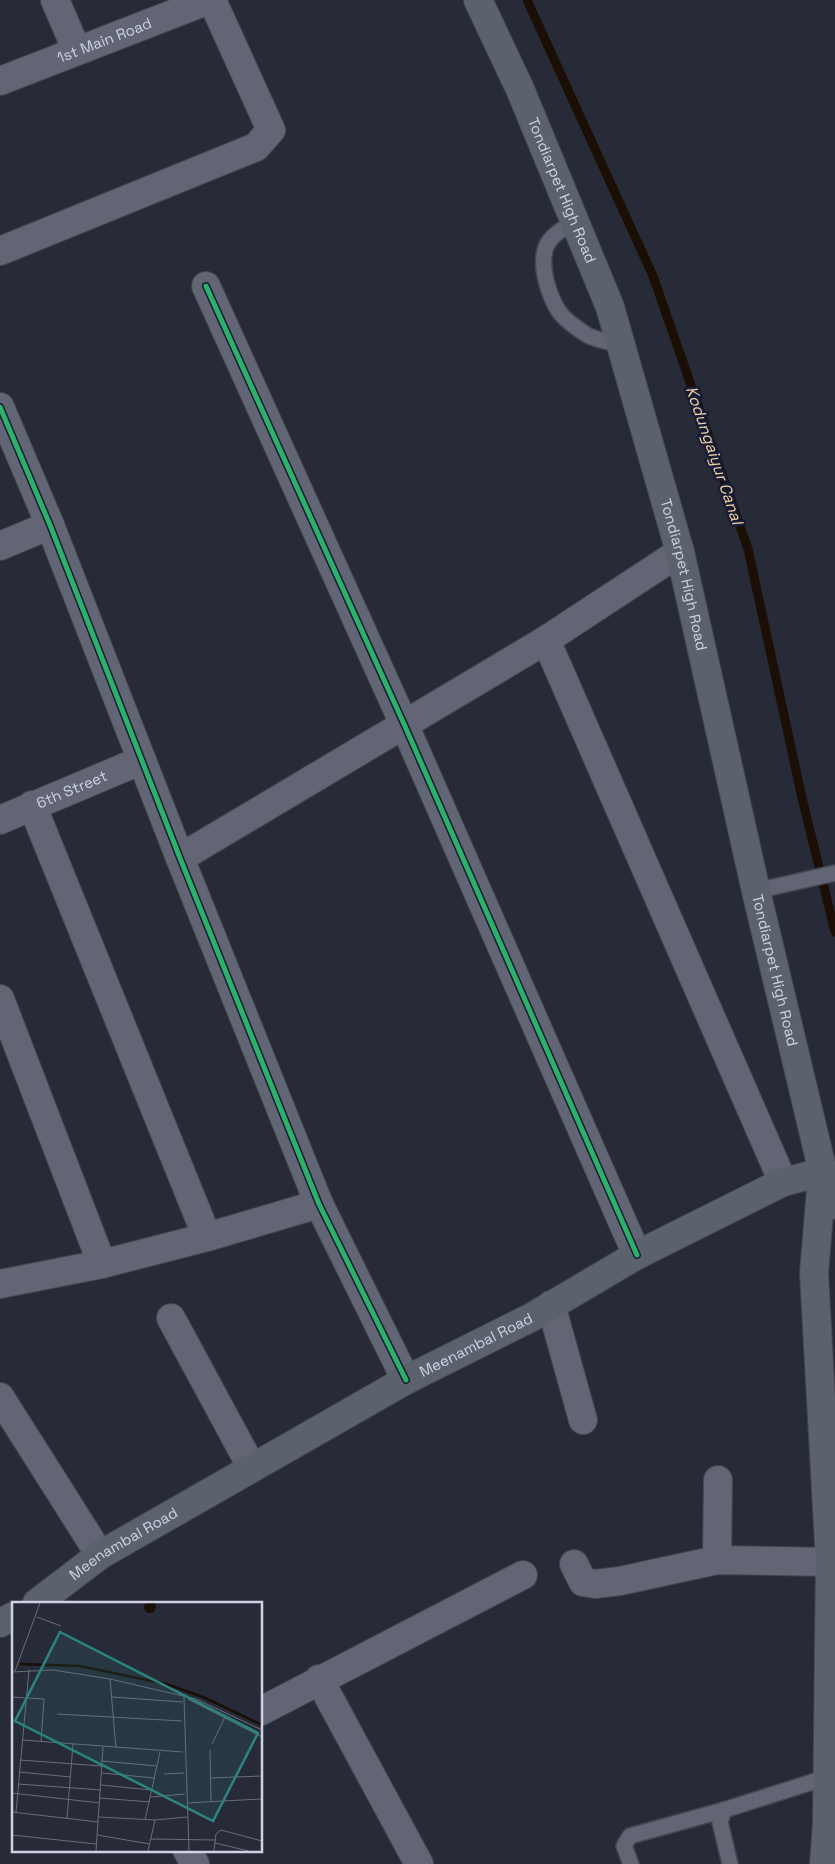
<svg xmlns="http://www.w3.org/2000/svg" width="835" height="1864" font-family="'Space Grotesk',sans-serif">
	<rect width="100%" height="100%" fill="#272b38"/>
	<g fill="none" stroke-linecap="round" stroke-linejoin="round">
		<path stroke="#1a0e05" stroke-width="9" d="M 527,0 L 653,276 L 748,549 L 802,798 L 835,932"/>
		<defs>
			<g id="lane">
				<path d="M 575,222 C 564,228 551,235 546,247 C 539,266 549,297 560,313 C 567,322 578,329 587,335 C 596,340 610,342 620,345"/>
				<path d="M 756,891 L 835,873"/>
				<path d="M 631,1864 L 624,1846 L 630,1836 L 724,1810"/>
				<path d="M 730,1864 L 720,1822 L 724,1810 L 828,1777"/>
			</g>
			<g id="street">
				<path d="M 55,0 L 77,51"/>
				<path id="s1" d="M 0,81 L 209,0"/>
				<path d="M 0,251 L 256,147 L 271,130 L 212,0"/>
				<path d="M 206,286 L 404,724 L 637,1255"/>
				<path d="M 0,407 L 50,525 L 180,858 L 319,1204 L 406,1380"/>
				<path d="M 0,546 L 50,525"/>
				<path d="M 546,640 L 783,1182"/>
				<path d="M 32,805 L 207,1237"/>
				<path id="s2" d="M 0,820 L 142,760"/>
				<path d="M 180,858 L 546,640 L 680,552"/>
				<path d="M 0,999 L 102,1264"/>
				<path d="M 0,1284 L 102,1264 L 207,1237 L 319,1204"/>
				<path d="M 551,1305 L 583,1420"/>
				<path d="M 171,1318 L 252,1468"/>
				<path d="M 0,1397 L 100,1555"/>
				<path d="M 717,1560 L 718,1480"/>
				<path d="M 574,1564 L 583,1582 L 595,1584 L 620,1581 L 717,1560 L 830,1562"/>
				<path d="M 319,1679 L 419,1864"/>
				<path d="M 261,1711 L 523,1575"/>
				<path d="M 187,1850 L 195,1864"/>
			</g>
			<g id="secondary">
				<path id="s3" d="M 478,0 L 520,89 L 610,307 L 680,552 L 756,891 L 823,1172 L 835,1205"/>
				<path d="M 822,1178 L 814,1273 L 830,1562 L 827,1824 L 824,1864"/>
				<path id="s4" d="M 37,1603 L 100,1555 L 406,1380 L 532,1317 L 637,1255 L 783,1182 L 823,1172"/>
				<path d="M 0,1623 L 14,1616"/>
			</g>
		</defs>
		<use href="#lane" stroke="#434752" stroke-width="18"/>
		<use href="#street" stroke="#434752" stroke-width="30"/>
		<use href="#secondary" stroke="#434752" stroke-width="30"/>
		<use href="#lane" stroke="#626674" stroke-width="15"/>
		<use href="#street" stroke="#626674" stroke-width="28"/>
		<use href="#secondary" stroke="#5c616e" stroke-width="28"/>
		<defs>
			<g id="cycleway">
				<path d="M 206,286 L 404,724 L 637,1255"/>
				<path d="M 0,407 L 50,525 L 180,858 L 319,1204 L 406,1380"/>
			</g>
		</defs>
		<use href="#cycleway" stroke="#161d35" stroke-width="8"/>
		<use href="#cycleway" stroke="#2db169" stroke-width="5"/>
	</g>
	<g text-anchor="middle" stroke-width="5" stroke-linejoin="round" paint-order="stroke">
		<g font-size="15" fill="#cdd3e4" stroke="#161d35">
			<text dy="5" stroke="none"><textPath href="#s1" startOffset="112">1st Main Road</textPath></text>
			<text dy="5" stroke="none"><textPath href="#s3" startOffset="208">Tondiarpet High Road</textPath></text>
			<text dy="5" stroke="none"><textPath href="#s3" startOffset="612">Tondiarpet High Road</textPath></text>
			<text dy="5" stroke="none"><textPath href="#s2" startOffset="78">6th Street</textPath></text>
			<text dy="5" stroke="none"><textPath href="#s3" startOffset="1018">Tondiarpet High Road</textPath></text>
			<text dy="5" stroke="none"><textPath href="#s4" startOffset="510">Meenambal Road</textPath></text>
			<text dy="5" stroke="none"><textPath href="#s4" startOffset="105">Meenambal Road</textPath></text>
		</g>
		<g font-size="16" font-style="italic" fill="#f9d0a3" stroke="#161d35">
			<text transform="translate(715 455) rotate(71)" y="6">Kodungaiyur Canal</text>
		</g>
	</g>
	<g transform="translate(12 1602)">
		<rect width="250" height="250" fill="#272b38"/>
		<path d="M132 5a6 6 0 1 1 12 0a6 6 0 1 1-12 0Z" fill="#1a0e05"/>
		<path fill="none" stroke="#1a0e05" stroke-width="2.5" d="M 8,62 L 68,64 L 154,82 L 191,95 L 250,123"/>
		<path fill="none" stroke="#696e7d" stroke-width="1" d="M 25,15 L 49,24M 3,69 L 28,1M 0,70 L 41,68 L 98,77 L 184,97 L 250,128M 98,77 L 104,146M 0,95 L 32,97 L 29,139M 100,95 L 171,100M 172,95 L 177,249M 176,97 L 250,135M 45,112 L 170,119M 10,138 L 171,150M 200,142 L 213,115M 198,148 L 199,199M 8,158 L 90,164M 90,159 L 145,164M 7,170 L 59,175M 90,171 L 143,176M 152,172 L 172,171M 198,176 L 250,174M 6,182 L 89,188M 89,183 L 139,188M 0,191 L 88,201M 139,195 L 173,192M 88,196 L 138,200M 175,201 L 249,197M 0,210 L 86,220M 4,210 L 17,68M 87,215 L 143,218 L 175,215M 55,216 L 61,142M 133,218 L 148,150M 0,233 L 84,242M 85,233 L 138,242M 139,237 L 203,238M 203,241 L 237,249M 84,249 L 91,145M 136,249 L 143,218M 202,249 L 204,232 L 209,228 L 250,239"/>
		<path fill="#2c8480" fill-opacity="0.15" stroke="#2c8480" stroke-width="2.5" d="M 48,30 L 246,131 L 201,219 L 3,119 Z"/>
		<rect width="250" height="250" fill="none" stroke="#cdd3e4" stroke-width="2.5"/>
	</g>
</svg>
